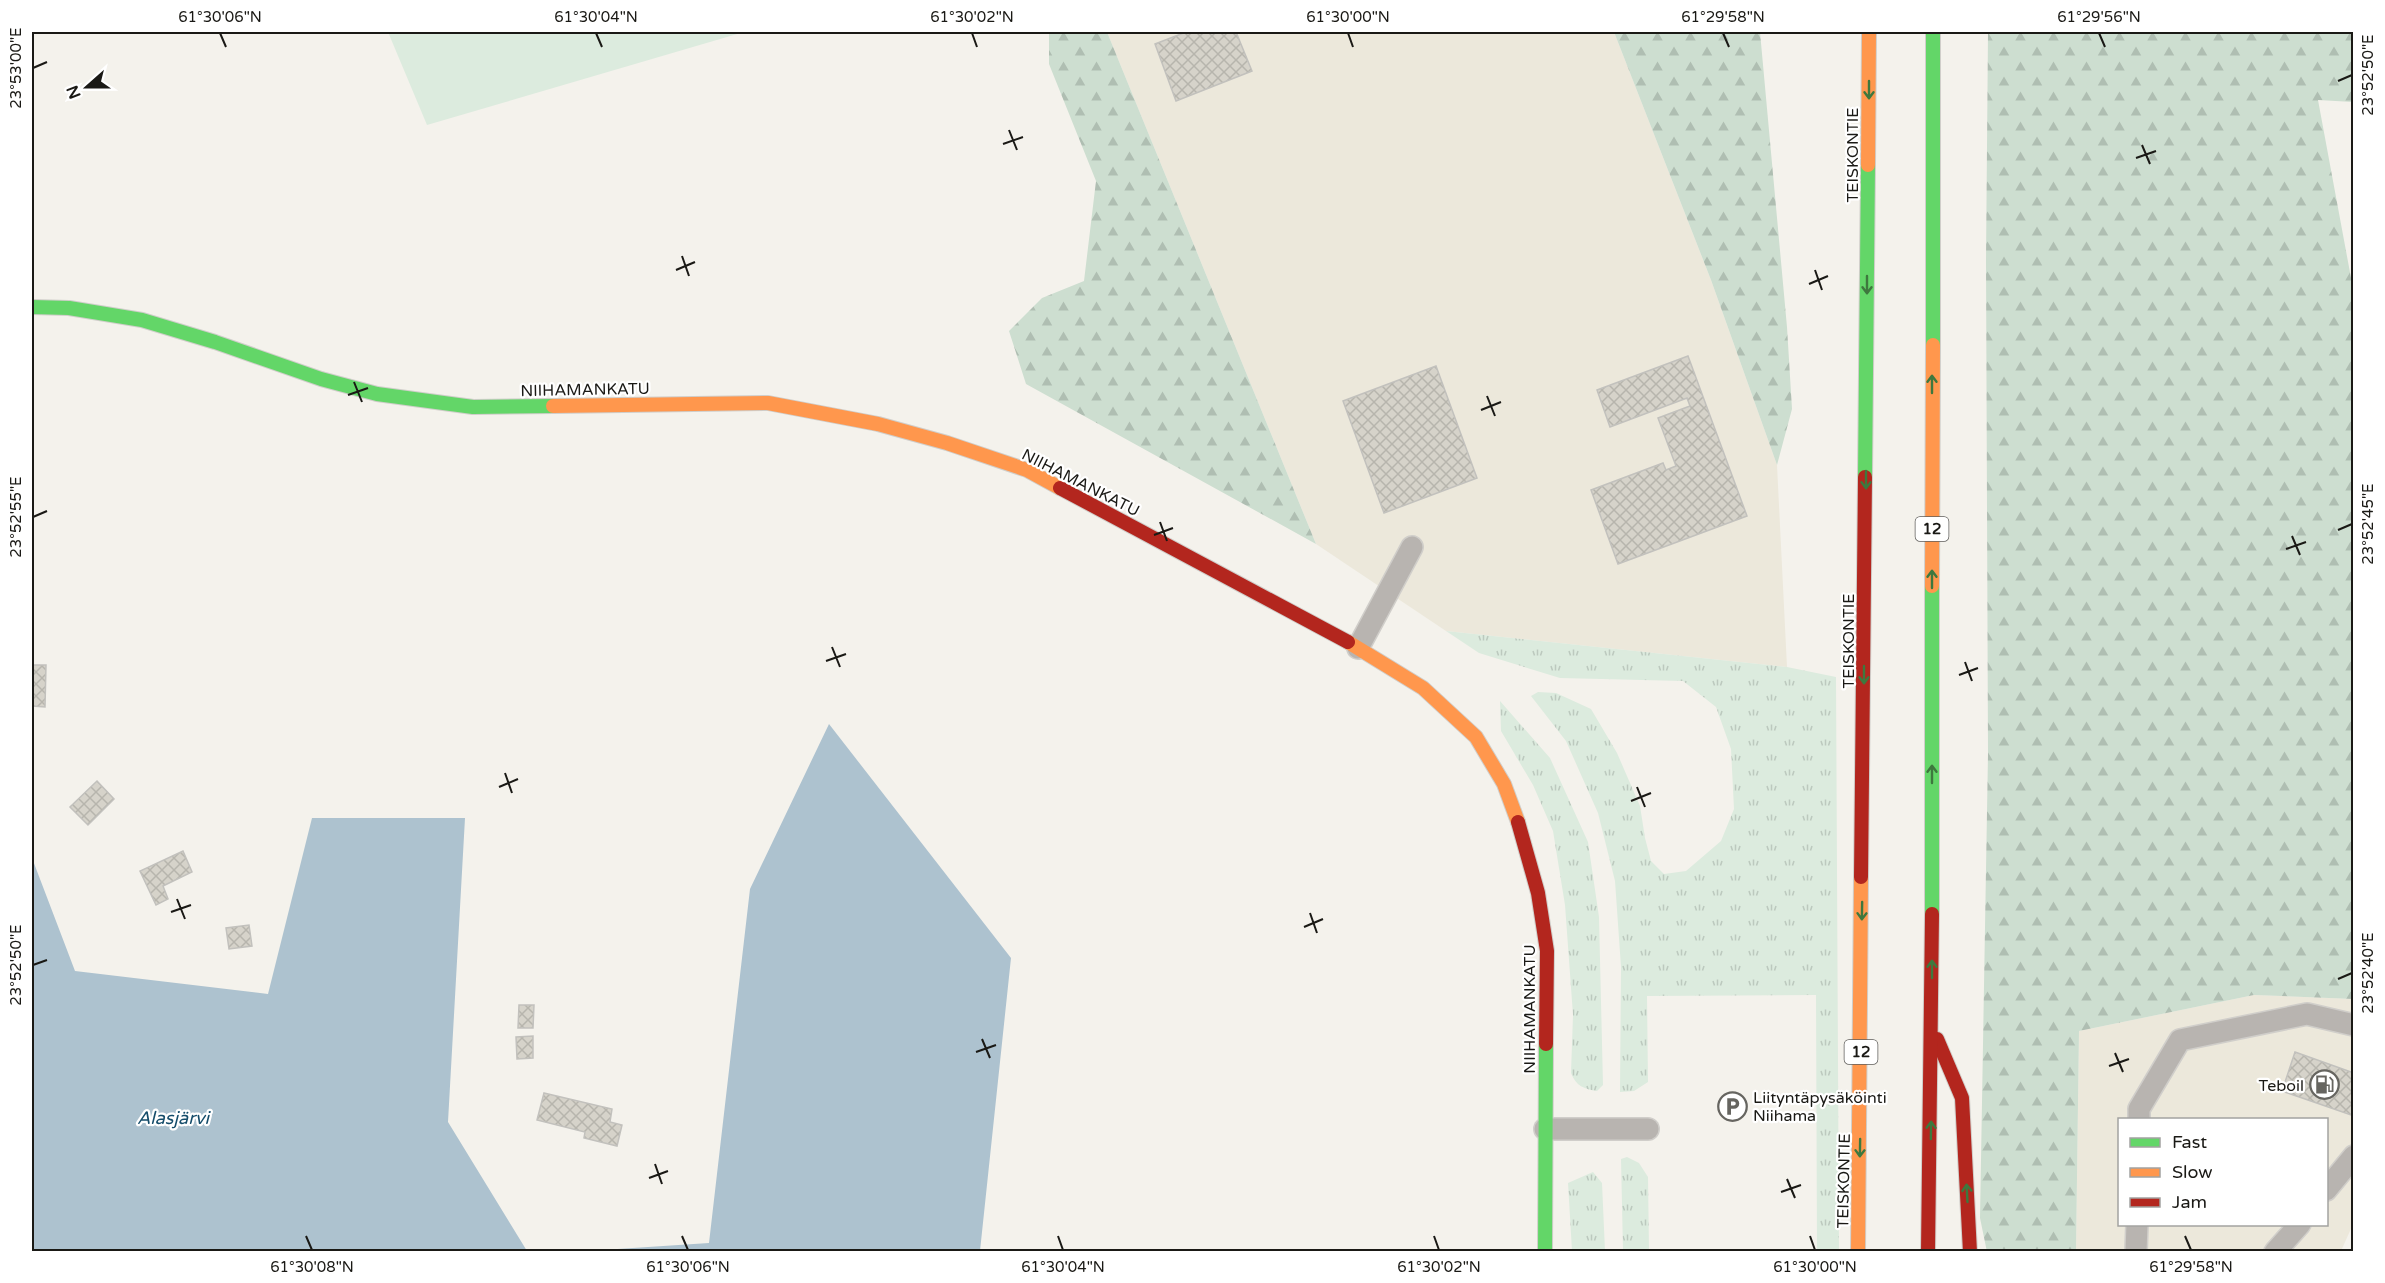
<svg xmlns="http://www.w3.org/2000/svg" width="2385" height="1283" font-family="'Varela Round',sans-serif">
	<defs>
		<pattern id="grass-tufts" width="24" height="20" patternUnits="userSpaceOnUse" patternTransform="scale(1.5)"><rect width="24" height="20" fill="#dcebde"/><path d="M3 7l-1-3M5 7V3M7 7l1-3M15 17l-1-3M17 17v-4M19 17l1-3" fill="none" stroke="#bcc9be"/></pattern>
		<pattern id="forest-firs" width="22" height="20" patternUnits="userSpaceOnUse" patternTransform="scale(1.5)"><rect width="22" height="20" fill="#cdded0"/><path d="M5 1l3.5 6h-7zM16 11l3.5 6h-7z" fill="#afbeb2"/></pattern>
		<pattern id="building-cross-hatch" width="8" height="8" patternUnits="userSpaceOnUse" patternTransform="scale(1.5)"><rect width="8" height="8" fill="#d6d3ca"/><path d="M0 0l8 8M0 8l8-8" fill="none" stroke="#b7b5ad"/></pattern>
	</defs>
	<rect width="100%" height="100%" fill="#f4f2ec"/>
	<g fill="#ece8db" fill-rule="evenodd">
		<path d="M 1107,32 L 1614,32 L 1711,280 L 1777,465 L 1787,667 L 1446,631 L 1316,544 Z"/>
		<path d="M 2254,995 L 2353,999 L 2354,1222 L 2341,1251 L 2076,1252 L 2079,1031 ZM 2120,1120 L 2326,1120 L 2326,1224 L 2120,1224 Z"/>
	</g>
	<g fill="url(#grass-tufts)">
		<path d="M 1446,631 L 1787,667 L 1836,677 L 1839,1251 L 1817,1251 L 1816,995 L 1647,996 L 1648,1082 L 1634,1091 L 1620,1092 L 1621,967 L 1615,881 L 1598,813 L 1566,741 L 1531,696 L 1538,692 L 1556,693 L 1591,709 L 1617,753 L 1640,806 L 1645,838 L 1651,861 L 1664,874 L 1686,871 L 1721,841 L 1734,809 L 1731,749 L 1716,707 L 1683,681 L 1560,678 L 1479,653 Z"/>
		<path d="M 1500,701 L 1550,758 L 1588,842 L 1599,917 L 1603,1085 L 1597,1091 C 1584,1089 1576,1086 1571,1073 L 1573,1015 L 1565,905 L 1553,831 L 1533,785 L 1501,731 Z"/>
		<path d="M 1627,1157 L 1639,1163 L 1648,1177 L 1649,1251 L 1623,1251 L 1621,1159 Z"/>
		<path d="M 1593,1172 L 1602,1183 L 1605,1251 L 1572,1251 L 1568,1183 Z"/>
	</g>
	<g fill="url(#forest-firs)">
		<path d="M 1049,32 L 1107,32 L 1316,544 L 1026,384 L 1009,331 L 1042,298 L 1084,281 L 1096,181 L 1049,64 Z"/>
		<path d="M 1614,32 L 1760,32 L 1787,327 L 1792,409 L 1777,465 L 1711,280 Z"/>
		<path d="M 1988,32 L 2353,32 L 2353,102 L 2318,100 L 2354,294 L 2353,999 L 2254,995 L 2079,1031 L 2076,1251 L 1987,1252 L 1980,1218 L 1988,754 L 1986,261 Z"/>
	</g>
	<path fill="#dcebde" d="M 388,32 L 744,32 L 427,125 Z"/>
	<g fill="#adc2cf">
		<path d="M 829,724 L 1011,958 L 980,1251 L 587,1251 L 709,1243 L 750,889 Z"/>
		<path d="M 312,818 L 465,818 L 448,1122 L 527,1251 L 32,1251 L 32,858 L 75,971 L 268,994 Z"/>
	</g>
	<g fill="url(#building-cross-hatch)" stroke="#c2c1bd" stroke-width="1.5">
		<path d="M 1186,32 L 1236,32 L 1252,71 L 1176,101 L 1155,44 Z"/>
		<path d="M 1688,356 L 1747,516 L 1618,564 L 1591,490 L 1663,463 L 1666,470 L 1676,466 L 1658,418 L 1690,406 L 1687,398 L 1610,427 L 1597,390 Z"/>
		<path d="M 1436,366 L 1477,478 L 1384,513 L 1343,401 Z"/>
		<path d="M 32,665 L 46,665 L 45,707 L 32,706 Z"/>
		<path d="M 97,781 L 114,799 L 88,825 L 70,807 Z"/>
		<path d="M 183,851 L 192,872 L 163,886 L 168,899 L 156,905 L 140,871 Z"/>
		<path d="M 249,925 L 252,946 L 229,949 L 226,928 Z"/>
		<path d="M 519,1005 L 534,1005 L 533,1028 L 518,1028 Z"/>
		<path d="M 533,1036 L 533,1058 L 517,1059 L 516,1037 Z"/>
		<path d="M 2295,1052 L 2354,1073 L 2354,1116 L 2282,1091 Z"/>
		<path d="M 544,1093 L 612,1109 L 610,1122 L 622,1125 L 617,1146 L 584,1138 L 585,1132 L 537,1120 Z"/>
	</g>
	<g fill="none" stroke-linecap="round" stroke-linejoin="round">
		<defs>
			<g id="lane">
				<path d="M 1358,648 L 1412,547"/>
				<path d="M 2139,1120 L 2139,1109 L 2180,1040 L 2307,1014 L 2354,1025"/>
				<path d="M 1545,1129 L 1648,1129"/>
				<path d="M 2326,1190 L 2354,1156"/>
				<path d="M 2136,1252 L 2137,1224"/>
				<path d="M 2275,1252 L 2300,1224"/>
			</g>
			<g id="fast">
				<path d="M 32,307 L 69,308 L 142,320 L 215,342 L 321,379 L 377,394 L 473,407 L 553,406"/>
				<path d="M 1933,345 L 1933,32"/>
				<path d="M 1865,477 L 1868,165"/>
				<path d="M 1932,914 L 1932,586"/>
				<path d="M 1545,1252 L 1546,1044"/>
			</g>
			<g id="slow">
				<path d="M 1868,165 L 1869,32"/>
				<path d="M 553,406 L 768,403 L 878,424 L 947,443 L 1027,470 L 1060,488"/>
				<path d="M 1932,586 L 1933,345"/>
				<path d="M 1348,642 L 1423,688 L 1476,737 L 1504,784 L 1518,822"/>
				<path d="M 1858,1252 L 1861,877"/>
			</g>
			<g id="jam">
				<path d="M 1060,488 L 1348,642"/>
				<path d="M 1518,822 L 1538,893 L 1547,951 L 1546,1044"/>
				<path d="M 1861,877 L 1865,477"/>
				<path d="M 1937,1039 L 1962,1098 L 1970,1252"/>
				<path d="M 1928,1252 L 1932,914"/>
			</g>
		</defs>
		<use href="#lane" stroke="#d0ceca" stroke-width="24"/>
		<use href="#fast" stroke="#d0ceca" stroke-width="16"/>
		<use href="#slow" stroke="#d0ceca" stroke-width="16"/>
		<use href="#jam" stroke="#d0ceca" stroke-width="16"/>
		<use href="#lane" stroke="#b8b4b0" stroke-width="21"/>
		<use href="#fast" stroke="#63d668" stroke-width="14"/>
		<use href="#slow" stroke="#ff974d" stroke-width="14"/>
		<use href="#jam" stroke="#b3261e" stroke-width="14"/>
	</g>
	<defs><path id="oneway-shaft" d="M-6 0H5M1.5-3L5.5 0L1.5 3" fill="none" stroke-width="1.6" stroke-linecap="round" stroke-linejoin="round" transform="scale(1.5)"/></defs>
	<g stroke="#3e783e">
		<use href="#oneway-shaft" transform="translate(1869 90) rotate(90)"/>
		<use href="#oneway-shaft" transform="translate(1867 285) rotate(90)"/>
		<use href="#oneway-shaft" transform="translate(1932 384) rotate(-90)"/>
		<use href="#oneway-shaft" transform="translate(1866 480) rotate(90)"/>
		<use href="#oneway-shaft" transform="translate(1932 579) rotate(-90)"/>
		<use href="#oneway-shaft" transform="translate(1864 675) rotate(90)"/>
		<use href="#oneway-shaft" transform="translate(1932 774) rotate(-90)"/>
		<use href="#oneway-shaft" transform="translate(1862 911) rotate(91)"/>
		<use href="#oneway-shaft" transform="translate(1932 969) rotate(-90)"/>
		<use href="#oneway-shaft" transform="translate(1931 1130) rotate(-89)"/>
		<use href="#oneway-shaft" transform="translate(1860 1148) rotate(91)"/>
		<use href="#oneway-shaft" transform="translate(1967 1193) rotate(-93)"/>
	</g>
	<path fill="none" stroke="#1a1915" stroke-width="2" d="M 220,33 L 226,47M 596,33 L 602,47M 972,33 L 977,47M 1348,33 L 1353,47M 1723,33 L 1729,47M 2099,33 L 2105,47M 33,68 L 47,62M 2338,81 L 2352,75M 1009,130 L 1017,150M 1003,144 L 1023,137M 2142,145 L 2150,164M 2136,158 L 2156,151M 682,256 L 689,276M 676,270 L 695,262M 1815,270 L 1822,290M 1809,284 L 1828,276M 354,382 L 362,402M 348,395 L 368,388M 1487,396 L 1495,416M 1481,410 L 1501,402M 33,517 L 47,511M 1160,522 L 1167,541M 2338,530 L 2352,524M 1154,535 L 1173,528M 2292,536 L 2300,555M 2286,549 L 2306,542M 832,647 L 840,667M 826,661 L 846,654M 1965,662 L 1972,681M 1959,675 L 1978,668M 505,773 L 512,793M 499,787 L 518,779M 1637,787 L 1645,807M 1631,801 L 1651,793M 177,899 L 185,919M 171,912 L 191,905M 1310,913 L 1317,933M 1304,927 L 1323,919M 33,965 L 47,960M 2338,979 L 2352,973M 982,1039 L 990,1058M 976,1052 L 996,1045M 2115,1053 L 2123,1072M 2109,1066 L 2129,1059M 655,1164 L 662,1184M 649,1178 L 668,1171M 1787,1179 L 1795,1198M 1781,1192 L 1801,1185M 306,1236 L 312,1250M 682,1236 L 688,1250M 1058,1236 L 1063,1250M 1434,1236 L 1439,1250M 1810,1236 L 1815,1250M 2185,1236 L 2191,1250"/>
	<defs>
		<symbol id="fuel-ring" viewBox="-11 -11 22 22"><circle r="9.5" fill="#fff" stroke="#666560" stroke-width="1.5"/><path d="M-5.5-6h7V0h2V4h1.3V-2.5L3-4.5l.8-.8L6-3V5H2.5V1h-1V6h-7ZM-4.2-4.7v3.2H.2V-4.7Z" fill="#666560"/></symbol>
		<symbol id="parking-ring" viewBox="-11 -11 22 22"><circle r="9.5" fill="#fff" stroke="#666560" stroke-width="1.5"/><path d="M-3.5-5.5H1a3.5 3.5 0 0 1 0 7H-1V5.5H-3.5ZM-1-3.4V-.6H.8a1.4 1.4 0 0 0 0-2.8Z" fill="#666560"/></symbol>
	</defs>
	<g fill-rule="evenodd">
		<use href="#fuel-ring" x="2308" y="1068" width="33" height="33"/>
		<use href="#parking-ring" x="1716" y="1090" width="33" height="33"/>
	</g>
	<g text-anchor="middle" stroke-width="4.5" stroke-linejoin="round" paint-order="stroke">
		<g fill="#fff" stroke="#5f5e5b" stroke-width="1.5">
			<rect x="1915.5" y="517" width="33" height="24" rx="4.5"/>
			<rect x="1844.5" y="1040" width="33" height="24" rx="4.5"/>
		</g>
		<g font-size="15" font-weight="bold" fill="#1a1915">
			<text x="1932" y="534">12</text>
			<text x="1861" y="1057">12</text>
		</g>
		<g font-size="16" fill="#1a1915" stroke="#fff">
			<text transform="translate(1852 155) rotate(-90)" y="6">TEISKONTIE</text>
			<text transform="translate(585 389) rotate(-1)" y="6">NIIHAMANKATU</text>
			<text transform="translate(1081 482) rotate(27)" y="6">NIIHAMANKATU</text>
			<text transform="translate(1848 641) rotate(-90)" y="6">TEISKONTIE</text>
			<text transform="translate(1529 1009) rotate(-90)" y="6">NIIHAMANKATU</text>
			<text transform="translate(1843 1181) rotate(-89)" y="6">TEISKONTIE</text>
		</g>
		<g font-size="16" fill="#1a1915" stroke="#fff" text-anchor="end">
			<text x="2304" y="1091">Teboil</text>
			<text x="1753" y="1103" text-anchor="start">Liityntäpysäköinti<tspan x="1753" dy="18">Niihama</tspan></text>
		</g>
		<g font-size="18" font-style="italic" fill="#144c6a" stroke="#fff">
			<text x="173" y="1124">Alasjärvi</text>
		</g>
	</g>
	<rect width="2385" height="1283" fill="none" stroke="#ffffff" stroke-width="66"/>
	<rect x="2118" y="1118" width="210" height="108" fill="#ffffff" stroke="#a3a3a1" stroke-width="1.5"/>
	<rect x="2130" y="1138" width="30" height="9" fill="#63d668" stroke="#a3a3a1" stroke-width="1.5"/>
	<text x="2172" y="1148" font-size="18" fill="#1a1915">Fast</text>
	<rect x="2130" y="1168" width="30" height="9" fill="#ff974d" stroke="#a3a3a1" stroke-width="1.5"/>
	<text x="2172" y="1178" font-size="18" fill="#1a1915">Slow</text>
	<rect x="2130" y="1198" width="30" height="9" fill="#b3261e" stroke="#a3a3a1" stroke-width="1.5"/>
	<text x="2172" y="1208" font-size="18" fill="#1a1915">Jam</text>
	<g transform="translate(87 87) rotate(249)" stroke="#ffffff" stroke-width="4.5" paint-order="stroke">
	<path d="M0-4.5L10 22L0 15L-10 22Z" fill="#1a1915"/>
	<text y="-9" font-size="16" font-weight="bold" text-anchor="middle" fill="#1a1915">N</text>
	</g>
	<rect x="33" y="33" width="2319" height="1217" fill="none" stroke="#1a1915" stroke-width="2"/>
	<g font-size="15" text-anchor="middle" fill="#1a1915">
		<text x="220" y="22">61°30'06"N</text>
		<text x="596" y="22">61°30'04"N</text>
		<text x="972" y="22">61°30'02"N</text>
		<text x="1348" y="22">61°30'00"N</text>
		<text x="1723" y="22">61°29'58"N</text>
		<text x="2099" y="22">61°29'56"N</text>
		<text transform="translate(16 68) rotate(-90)" y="5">23°53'00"E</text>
		<text transform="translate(2368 75) rotate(-90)" y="5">23°52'50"E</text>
		<text transform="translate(16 517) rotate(-90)" y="5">23°52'55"E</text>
		<text transform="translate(2368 524) rotate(-90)" y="5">23°52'45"E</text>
		<text transform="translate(16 965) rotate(-90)" y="5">23°52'50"E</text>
		<text transform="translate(2368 973) rotate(-90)" y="5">23°52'40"E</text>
		<text x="312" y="1272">61°30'08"N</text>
		<text x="688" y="1272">61°30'06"N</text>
		<text x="1063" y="1272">61°30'04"N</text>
		<text x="1439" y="1272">61°30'02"N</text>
		<text x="1815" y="1272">61°30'00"N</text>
		<text x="2191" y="1272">61°29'58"N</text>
	</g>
</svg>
